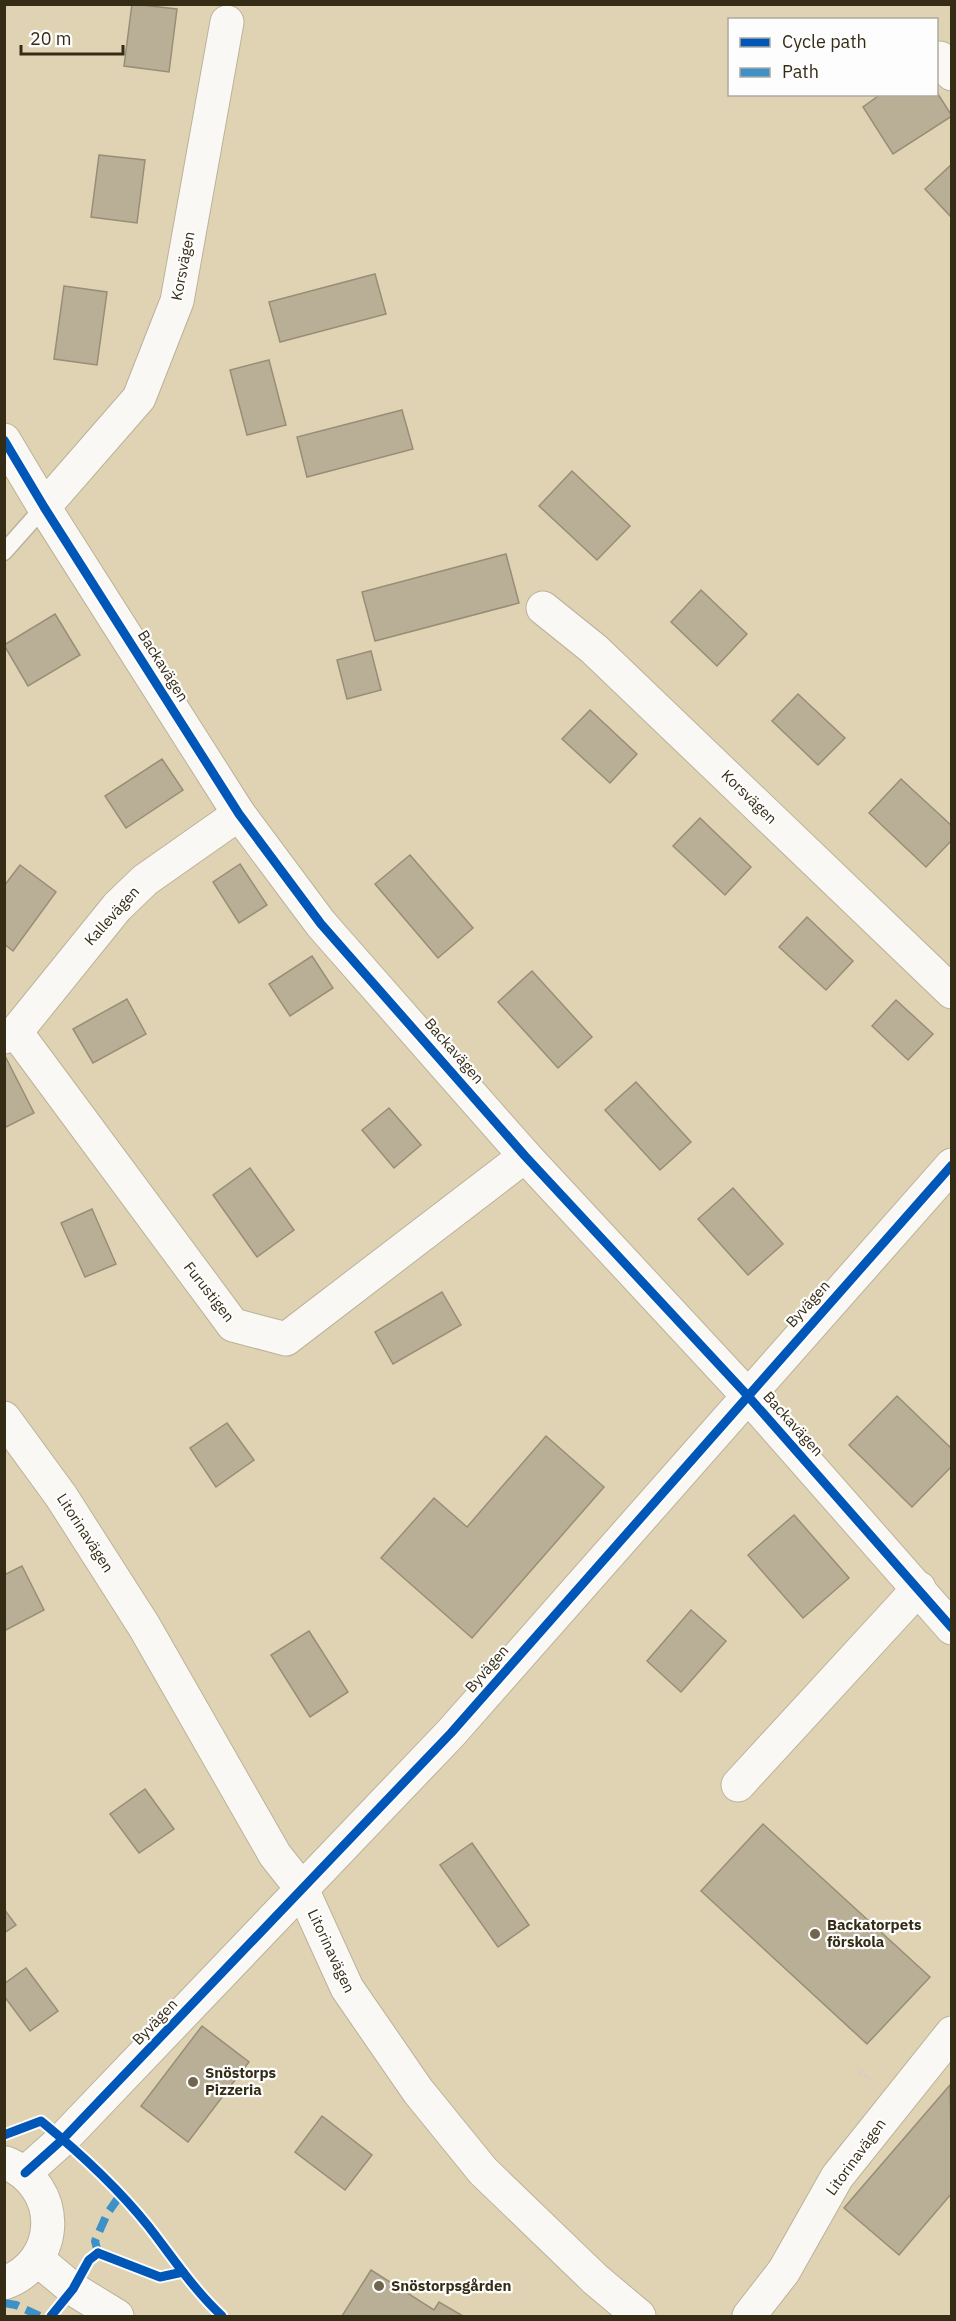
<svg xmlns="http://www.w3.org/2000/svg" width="956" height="2321" font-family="'IBM Plex Sans',sans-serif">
	<rect width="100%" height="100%" fill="#dfd3b4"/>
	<g fill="#b9af97" stroke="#988e76" stroke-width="1.5">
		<path d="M 132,4 L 177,9 L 169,72 L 124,66 Z"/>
		<path d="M 936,91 L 952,116 L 893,154 L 863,107 L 881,94 L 936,94 Z"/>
		<path d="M 99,155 L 145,160 L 137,223 L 91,217 Z"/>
		<path d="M 952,164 L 952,218 L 925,189 Z"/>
		<path d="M 375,274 L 386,314 L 280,342 L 269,302 Z"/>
		<path d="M 64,286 L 107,292 L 97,365 L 54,359 Z"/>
		<path d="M 269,360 L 286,425 L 247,435 L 230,370 Z"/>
		<path d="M 402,410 L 413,449 L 307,477 L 297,437 Z"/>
		<path d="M 572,471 L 630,526 L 597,560 L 539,506 Z"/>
		<path d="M 506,554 L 519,603 L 375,641 L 362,592 Z"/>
		<path d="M 701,590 L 747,634 L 717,666 L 671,622 Z"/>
		<path d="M 55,614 L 80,655 L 28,686 L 4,645 Z"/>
		<path d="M 371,651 L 381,690 L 347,699 L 337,660 Z"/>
		<path d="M 798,694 L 845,738 L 818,765 L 772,721 Z"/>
		<path d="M 590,710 L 637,754 L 610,783 L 562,739 Z"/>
		<path d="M 162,759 L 183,790 L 126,828 L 105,796 Z"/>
		<path d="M 901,779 L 952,826 L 952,840 L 926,867 L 869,813 Z"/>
		<path d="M 700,818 L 751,867 L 725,895 L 673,846 Z"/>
		<path d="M 410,855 L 473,928 L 438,958 L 375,884 Z"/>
		<path d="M 240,864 L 267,905 L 239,923 L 213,882 Z"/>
		<path d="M 20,865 L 56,892 L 13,951 L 4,944 L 4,886 Z"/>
		<path d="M 807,917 L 853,961 L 826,990 L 779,947 Z"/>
		<path d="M 312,956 L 333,988 L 290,1016 L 269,984 Z"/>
		<path d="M 532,971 L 592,1037 L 558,1068 L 498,1002 Z"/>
		<path d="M 127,999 L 146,1034 L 93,1063 L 73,1029 Z"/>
		<path d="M 896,1000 L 933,1034 L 908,1060 L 872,1026 Z"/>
		<path d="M 5,1056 L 34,1113 L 4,1128 L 4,1057 Z"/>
		<path d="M 636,1082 L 691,1142 L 660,1170 L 605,1110 Z"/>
		<path d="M 389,1108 L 421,1145 L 394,1168 L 362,1130 Z"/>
		<path d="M 250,1168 L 294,1230 L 257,1257 L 213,1195 Z"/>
		<path d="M 733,1188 L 783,1244 L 748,1275 L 698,1219 Z"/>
		<path d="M 92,1209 L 116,1264 L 85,1277 L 61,1223 Z"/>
		<path d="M 442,1292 L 461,1325 L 393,1364 L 375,1332 Z"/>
		<path d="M 897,1396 L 952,1449 L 952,1466 L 912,1507 L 849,1445 Z"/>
		<path d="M 227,1423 L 254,1460 L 216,1487 L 190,1448 Z"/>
		<path d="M 546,1436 L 604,1487 L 472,1638 L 381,1558 L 434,1498 L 467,1527 Z"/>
		<path d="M 794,1515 L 849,1578 L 803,1618 L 748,1555 Z"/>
		<path d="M 22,1566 L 44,1610 L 4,1631 L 4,1575 Z"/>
		<path d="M 691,1610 L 726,1641 L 681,1692 L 647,1661 Z"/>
		<path d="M 309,1631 L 348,1692 L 310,1717 L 271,1655 Z"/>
		<path d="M 145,1789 L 174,1829 L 139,1853 L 110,1814 Z"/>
		<path d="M 763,1824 L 930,1977 L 867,2044 L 701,1891 Z"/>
		<path d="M 472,1843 L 529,1925 L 498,1947 L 440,1865 Z"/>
		<path d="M 4,1909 L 16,1925 L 4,1933 Z"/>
		<path d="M 26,1968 L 58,2011 L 30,2031 L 4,1996 L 4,1984 Z"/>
		<path d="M 202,2026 L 249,2062 L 188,2142 L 141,2106 Z"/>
		<path d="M 950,2085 L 952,2193 L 899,2255 L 844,2208 Z"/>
		<path d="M 322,2116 L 372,2155 L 345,2190 L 295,2152 Z"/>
		<path d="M 371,2270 L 434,2310 L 439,2302 L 463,2316 L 342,2316 Z"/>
	</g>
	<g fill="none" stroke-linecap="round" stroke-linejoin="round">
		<defs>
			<path id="service" d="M 4,552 L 44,507"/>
			<g id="minor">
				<path d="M 940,58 L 952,74"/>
				<path d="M 4,440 L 44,507 L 239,814 L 321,924 L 525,1156 L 748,1396 L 952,1628"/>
				<path d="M 44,507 L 139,398 L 177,301 L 227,22"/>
				<path d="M 543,608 L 594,649 L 952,992"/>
				<path d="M 16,1032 L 233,1325 L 286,1339 L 525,1156"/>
				<path d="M 4,1037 L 16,1032 L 117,907 L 145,880 L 239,814"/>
				<path d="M 4,1418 L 61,1496 L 144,1626 L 275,1855 L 302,1889 L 347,1988 L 418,2091 L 483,2171 L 595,2279 L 639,2316"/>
				<path d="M 738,1785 L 919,1588"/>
				<path d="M 749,2316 L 784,2271 L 837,2177 L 952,2033"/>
			</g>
			<g id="tertiary">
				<path d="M 25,2173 L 63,2139 L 451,1733 L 952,1165"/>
				<path d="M 37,2259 L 73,2289 L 117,2316"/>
				<path d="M 4,2283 C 62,2262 62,2186 6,2163"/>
			</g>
		</defs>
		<use href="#service" stroke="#bcb29a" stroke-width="19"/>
		<use href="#minor" stroke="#bcb29a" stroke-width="35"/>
		<use href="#tertiary" stroke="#bcb29a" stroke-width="35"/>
		<path stroke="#d3cfc5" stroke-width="4" stroke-dasharray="3 3" stroke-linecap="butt" d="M 860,2071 L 871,2080"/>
		<use href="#service" stroke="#faf8f4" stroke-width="16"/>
		<use href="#minor" stroke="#faf8f4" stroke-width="33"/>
		<use href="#tertiary" stroke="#faf8f4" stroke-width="33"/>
		<g stroke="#3d90c8" stroke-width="8" stroke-dasharray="15 8" stroke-linecap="butt">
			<path d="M 98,2253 L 95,2241 L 107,2214 L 121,2194"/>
			<path d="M 4,2303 L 16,2305 L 40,2316"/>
		</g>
		<defs>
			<g id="cycleway">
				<path d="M 4,440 L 44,507 L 239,814 L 321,924 L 525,1156 L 748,1396 L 952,1628"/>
				<path d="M 4,2135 L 41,2121 C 80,2153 118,2188 149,2227 C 173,2258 194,2290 222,2316"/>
				<path d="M 25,2173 L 63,2139 L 451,1733 L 952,1165"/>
				<path d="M 98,2253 L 160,2277 L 183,2272"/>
				<path d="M 51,2316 L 73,2289 L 89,2260 L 98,2253"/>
			</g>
		</defs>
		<use href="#cycleway" stroke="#fdfdfd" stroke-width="13"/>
		<use href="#cycleway" stroke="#0057b8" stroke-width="9"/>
	</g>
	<g fill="#70664d" stroke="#fdfdfd" stroke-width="2">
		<circle cx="815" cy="1934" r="6"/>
		<circle cx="193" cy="2082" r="6"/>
		<circle cx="379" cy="2286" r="6"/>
	</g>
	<g text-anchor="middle" stroke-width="4.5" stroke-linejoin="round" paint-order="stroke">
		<g font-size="15" fill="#352c15" stroke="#fdfdfd">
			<text transform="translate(183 266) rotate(-79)" y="5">Korsvägen</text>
			<text transform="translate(163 666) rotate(58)" y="5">Backavägen</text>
			<text transform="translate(749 797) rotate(44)" y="5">Korsvägen</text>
			<text transform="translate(112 916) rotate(-48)" y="5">Kallevägen</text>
			<text transform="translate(454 1051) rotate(49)" y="5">Backavägen</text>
			<text transform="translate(209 1292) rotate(52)" y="5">Furustigen</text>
			<text transform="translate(808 1304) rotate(-48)" y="5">Byvägen</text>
			<text transform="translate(793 1424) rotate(48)" y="5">Backavägen</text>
			<text transform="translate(85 1533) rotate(57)" y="5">Litorinavägen</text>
			<text transform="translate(487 1669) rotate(-49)" y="5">Byvägen</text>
			<text transform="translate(331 1951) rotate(65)" y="5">Litorinavägen</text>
			<text transform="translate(155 2022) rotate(-46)" y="5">Byvägen</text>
			<text transform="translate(856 2157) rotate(-54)" y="5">Litorinavägen</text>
		</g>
		<g font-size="15" font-weight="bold" fill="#352c15" stroke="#fdfdfd" text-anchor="start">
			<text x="827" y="1930">Backatorpets<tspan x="827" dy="17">förskola</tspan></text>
			<text x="205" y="2078">Snöstorps<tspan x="205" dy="17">Pizzeria</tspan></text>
			<text x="391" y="2291">Snöstorpsgården</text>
		</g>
	</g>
	<rect width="956" height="2321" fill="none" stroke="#352c15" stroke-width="12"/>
	<rect x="728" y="18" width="210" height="78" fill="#fdfdfd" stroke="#ada9a0" stroke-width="1.5"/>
	<rect x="740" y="38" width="30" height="9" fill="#0057b8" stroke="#ada9a0" stroke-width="1.5"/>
	<text x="782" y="48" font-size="18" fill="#352c15">Cycle path</text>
	<rect x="740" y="68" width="30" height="9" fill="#3d90c8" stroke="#ada9a0" stroke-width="1.5"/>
	<text x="782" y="78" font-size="18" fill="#352c15">Path</text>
	<path d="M21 45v9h102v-9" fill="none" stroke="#352c15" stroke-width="3"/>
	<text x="30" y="45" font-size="18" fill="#352c15" stroke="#fdfdfd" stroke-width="4.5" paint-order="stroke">20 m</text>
</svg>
